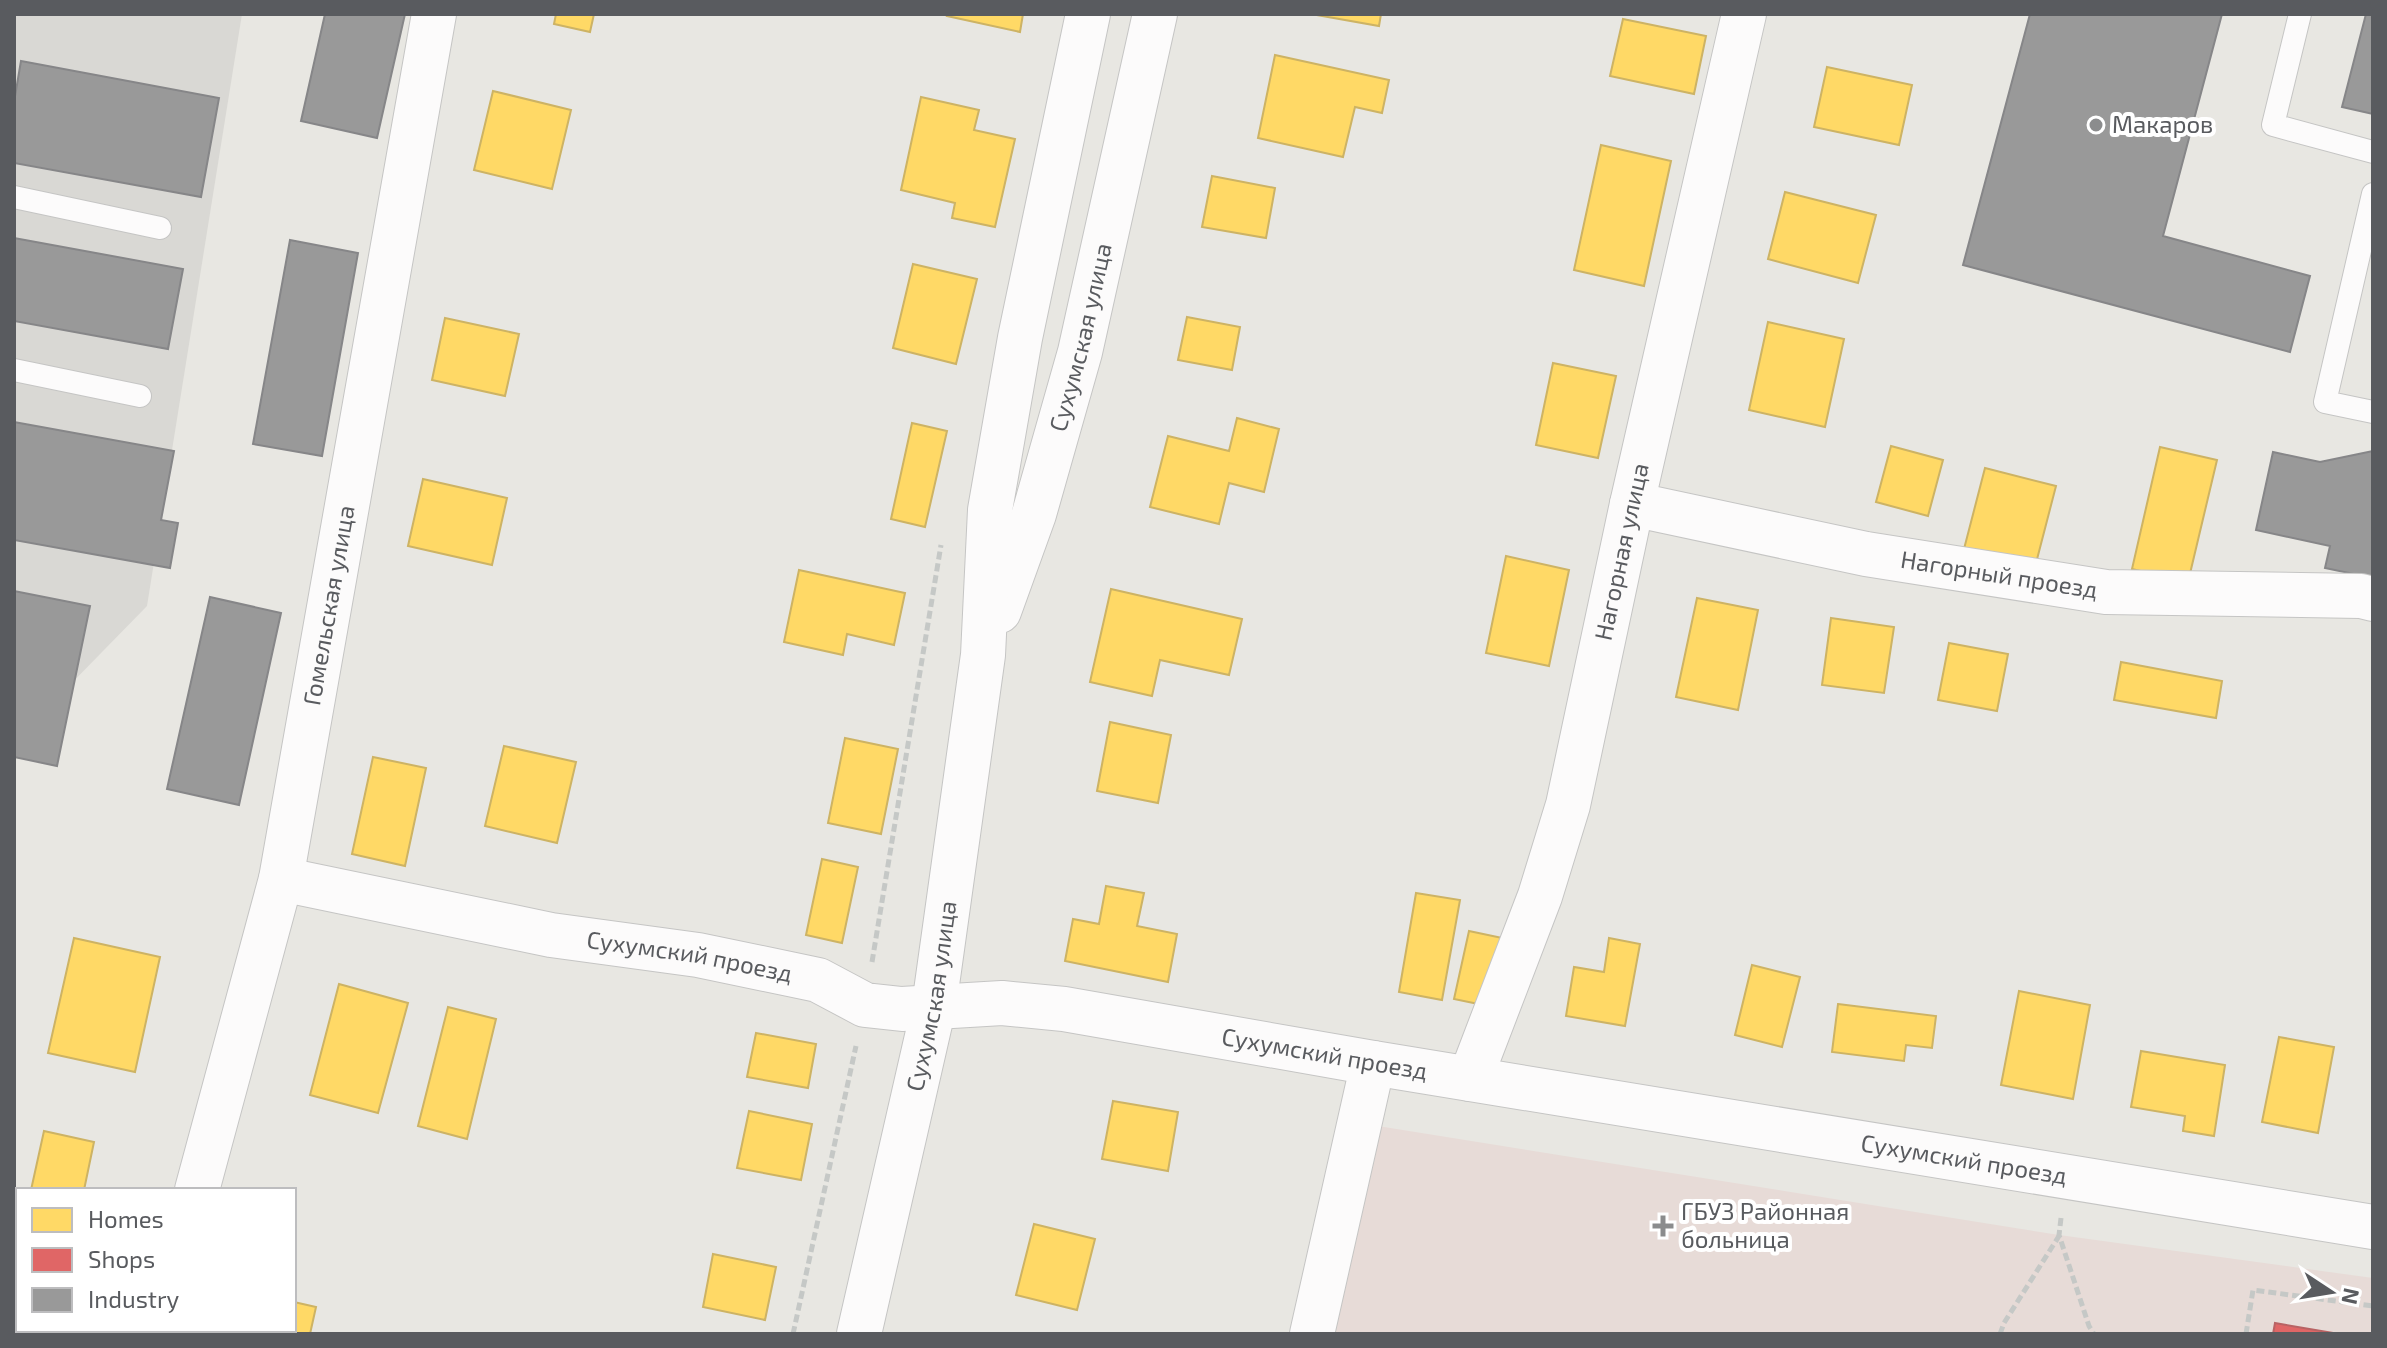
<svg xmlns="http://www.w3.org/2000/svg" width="2387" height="1348" font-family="'Exo 2',sans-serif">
	<rect width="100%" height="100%" fill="#e8e7e2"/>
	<path fill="#d9d8d4" d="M 14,14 L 242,14 L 147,606 L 14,742 Z"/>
	<path fill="#e7dbd7" d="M 1359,1123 L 2059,1235 L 2373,1278 L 2373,1334 L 1298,1334 Z"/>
	<g fill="#ffd966" stroke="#cdb364" stroke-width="2">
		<path d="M 556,14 L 594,14 L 590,32 L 554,24 Z"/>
		<path d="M 948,14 L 1023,14 L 1020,32 L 947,16 Z"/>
		<path d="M 1311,14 L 1381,14 L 1379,26 Z"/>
		<path d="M 1623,19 L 1706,36 L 1694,94 L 1610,76 Z"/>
		<path d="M 1275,55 L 1389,80 L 1382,113 L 1355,107 L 1343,157 L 1258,138 Z"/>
		<path d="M 1827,67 L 1912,85 L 1899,145 L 1814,127 Z"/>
		<path d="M 493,91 L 571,110 L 552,189 L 474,170 Z"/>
		<path d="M 921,97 L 979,110 L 974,130 L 1015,139 L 995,227 L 952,218 L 955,203 L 901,190 Z"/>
		<path d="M 1601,145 L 1671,161 L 1644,286 L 1574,270 Z"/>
		<path d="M 1212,176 L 1275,188 L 1266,238 L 1202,227 Z"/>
		<path d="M 1785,192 L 1876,215 L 1858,283 L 1768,259 Z"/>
		<path d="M 913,264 L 977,279 L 956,364 L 893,348 Z"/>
		<path d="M 1187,317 L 1240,327 L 1232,370 L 1178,360 Z"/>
		<path d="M 445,318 L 519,334 L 505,396 L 432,380 Z"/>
		<path d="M 1768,322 L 1844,339 L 1825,427 L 1749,410 Z"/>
		<path d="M 1553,363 L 1616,376 L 1598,458 L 1536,445 Z"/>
		<path d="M 1237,418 L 1279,429 L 1264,492 L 1229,483 L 1219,524 L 1150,507 L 1168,436 L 1229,451 Z"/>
		<path d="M 912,423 L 947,431 L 925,527 L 891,519 Z"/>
		<path d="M 1891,446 L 1943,460 L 1928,516 L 1876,502 Z"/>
		<path d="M 2160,447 L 2217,460 L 2188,582 L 2132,569 Z"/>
		<path d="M 1985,468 L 2056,486 L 2035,567 L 1964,549 Z"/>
		<path d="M 423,479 L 507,498 L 492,565 L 408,546 Z"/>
		<path d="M 1506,556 L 1569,570 L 1549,666 L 1486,653 Z"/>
		<path d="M 799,570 L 905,593 L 894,645 L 847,634 L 843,655 L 784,642 Z"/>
		<path d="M 1111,589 L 1242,619 L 1229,675 L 1160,660 L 1152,696 L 1090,682 Z"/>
		<path d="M 1697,598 L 1758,610 L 1738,710 L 1676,697 Z"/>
		<path d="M 1831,618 L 1894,627 L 1884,693 L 1822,685 Z"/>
		<path d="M 1949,643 L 2008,654 L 1997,711 L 1938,700 Z"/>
		<path d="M 2121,662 L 2222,681 L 2216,718 L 2114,700 Z"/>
		<path d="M 1110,722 L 1171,735 L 1158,803 L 1097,791 Z"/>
		<path d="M 845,738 L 898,749 L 881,834 L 828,823 Z"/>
		<path d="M 504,746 L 576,762 L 557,843 L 485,826 Z"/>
		<path d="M 373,757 L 426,768 L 405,866 L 352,854 Z"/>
		<path d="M 822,859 L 858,867 L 842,943 L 806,935 Z"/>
		<path d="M 1106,886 L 1144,893 L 1137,926 L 1177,934 L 1168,982 L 1065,961 L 1073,919 L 1099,924 Z"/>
		<path d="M 1416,893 L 1460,900 L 1442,1000 L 1399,992 Z"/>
		<path d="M 1469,931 L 1507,939 L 1493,1007 L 1454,999 Z"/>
		<path d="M 74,938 L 160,957 L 135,1072 L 48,1053 Z"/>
		<path d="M 1609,938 L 1640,944 L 1625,1026 L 1566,1016 L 1574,967 L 1604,972 Z"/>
		<path d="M 1752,965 L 1800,977 L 1782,1047 L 1735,1035 Z"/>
		<path d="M 339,984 L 408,1003 L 378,1113 L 310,1095 Z"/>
		<path d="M 2019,991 L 2090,1005 L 2073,1099 L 2001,1085 Z"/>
		<path d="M 1838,1004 L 1936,1016 L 1932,1048 L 1906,1045 L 1904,1061 L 1832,1052 Z"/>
		<path d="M 448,1007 L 496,1019 L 467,1139 L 418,1126 Z"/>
		<path d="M 756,1033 L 816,1044 L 808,1088 L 747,1077 Z"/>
		<path d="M 2279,1037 L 2334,1047 L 2318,1133 L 2262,1122 Z"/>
		<path d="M 2141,1051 L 2225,1065 L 2214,1136 L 2183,1131 L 2185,1116 L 2131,1107 Z"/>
		<path d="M 1113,1101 L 1178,1112 L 1168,1171 L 1102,1159 Z"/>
		<path d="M 749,1111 L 812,1124 L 801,1180 L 737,1168 Z"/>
		<path d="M 44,1131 L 94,1142 L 84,1190 L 31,1190 Z"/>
		<path d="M 1034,1224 L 1095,1239 L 1077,1310 L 1016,1295 Z"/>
		<path d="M 14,1237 L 18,1238 L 18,1290 L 14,1289 Z"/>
		<path d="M 713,1254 L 776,1267 L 765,1320 L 703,1307 Z"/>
		<path d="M 294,1302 L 316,1307 L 310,1334 L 251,1334 L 252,1330 L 294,1330 Z"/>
	</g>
	<path fill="#e06666" stroke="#b86364" stroke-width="2" d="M 2275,1323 L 2339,1334 L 2273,1334 Z"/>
	<g fill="#999" stroke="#868688" stroke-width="2">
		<path d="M 325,14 L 405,14 L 377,138 L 301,121 Z"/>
		<path d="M 2030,14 L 2222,14 L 2163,236 L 2310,276 L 2290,352 L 1963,265 Z"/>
		<path d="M 2366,14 L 2373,14 L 2373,114 L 2342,107 Z"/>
		<path d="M 21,61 L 219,98 L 201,197 L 14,163 L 14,102 Z"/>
		<path d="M 14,238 L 183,269 L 168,349 L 14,321 Z"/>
		<path d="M 290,240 L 358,253 L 322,456 L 253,444 Z"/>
		<path d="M 14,422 L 174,451 L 161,520 L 178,523 L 170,568 L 14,540 Z"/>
		<path d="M 2373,451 L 2373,578 L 2325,568 L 2330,546 L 2256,530 L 2273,452 L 2320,462 Z"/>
		<path d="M 14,591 L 90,606 L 57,766 L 14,757 Z"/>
		<path d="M 210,597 L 281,613 L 239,805 L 167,789 Z"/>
	</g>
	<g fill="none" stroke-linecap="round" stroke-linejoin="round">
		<defs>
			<g id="service">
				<path d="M 2300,14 L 2273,125 L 2373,152"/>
				<path d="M 2373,194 L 2325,402 L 2373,412"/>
				<path d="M 14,197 L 160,228"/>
				<path d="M 14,370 L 140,396"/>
			</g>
			<g id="minor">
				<path id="s1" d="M 1632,504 L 1866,554 L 2106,592 L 2361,596 L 2373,599"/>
				<path id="s2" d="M 999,611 L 1034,514 L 1080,352 L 1155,14"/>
				<path id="s3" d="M 281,879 L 551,935 L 698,955 L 818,980 L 865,1005 L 902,1009 L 1002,1003 L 1064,1009 L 1373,1063 L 2373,1227"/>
				<path id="s4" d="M 1470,1079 L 1540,896 L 1568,805 L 1632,504 L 1744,14"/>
				<path id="s5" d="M 197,1190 L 281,879 L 434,14"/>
				<path d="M 159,1334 L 160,1330"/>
				<path id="s6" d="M 859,1334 L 934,1006 L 983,655 L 990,510 L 1020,338 L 1088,14"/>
				<path d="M 1312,1334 L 1373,1063"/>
			</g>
		</defs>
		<use href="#service" stroke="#c5c5c4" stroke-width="24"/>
		<use href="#minor" stroke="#c5c5c4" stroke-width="46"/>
		<g stroke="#c5c8c6" stroke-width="5" stroke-dasharray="8 4" stroke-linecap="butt">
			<path d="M 872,962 L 941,545"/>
			<path d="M 2061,1218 L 2059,1235 L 2089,1326 L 2094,1334"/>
			<path d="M 793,1334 L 856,1046"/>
			<path d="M 2000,1334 L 2004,1323 L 2059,1236"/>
			<path d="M 2246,1334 L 2253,1290 L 2373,1306"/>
		</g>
		<use href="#service" stroke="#fcfbfb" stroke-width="22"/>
		<use href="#minor" stroke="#fcfbfb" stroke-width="44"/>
	</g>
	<g fill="#8b8c8d" stroke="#fff" stroke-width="3">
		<circle cx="2096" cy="125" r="8"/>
		<path d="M1659 1214h8v8h8v8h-8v8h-8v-8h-8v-8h8z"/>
	</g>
	<g text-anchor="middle" stroke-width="8" stroke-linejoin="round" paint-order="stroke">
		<g font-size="24" fill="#595b5f" stroke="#fff" text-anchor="start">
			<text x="2112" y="133">Макаров</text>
			<text x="1681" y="1220">ГБУЗ Районная<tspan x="1681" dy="28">больница</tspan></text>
		</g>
		<g font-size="24" fill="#595b5f" stroke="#fff">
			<text dy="8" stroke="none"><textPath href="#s2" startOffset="286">Сухумская улица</textPath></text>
			<text dy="8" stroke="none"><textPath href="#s4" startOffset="550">Нагорная улица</textPath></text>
			<text dy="8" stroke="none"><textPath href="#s1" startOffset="374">Нагорный проезд</textPath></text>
			<text dy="8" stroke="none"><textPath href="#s5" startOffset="600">Гомельская улица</textPath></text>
			<text dy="8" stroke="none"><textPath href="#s3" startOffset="416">Сухумский проезд</textPath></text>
			<text dy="8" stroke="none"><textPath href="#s6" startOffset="346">Сухумская улица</textPath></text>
			<text dy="8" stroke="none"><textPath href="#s3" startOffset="1064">Сухумский проезд</textPath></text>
			<text dy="8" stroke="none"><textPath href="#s3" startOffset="1712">Сухумский проезд</textPath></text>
		</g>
	</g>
	<rect width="2387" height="1348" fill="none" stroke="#595b5f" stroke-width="32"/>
	<rect x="16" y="1188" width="280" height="144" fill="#ffffff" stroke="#bdbdbf" stroke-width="2"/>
	<rect x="32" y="1208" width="40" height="24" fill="#ffd966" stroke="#bdbdbf" stroke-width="2"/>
	<text x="88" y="1228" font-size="24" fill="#595b5f">Homes</text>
	<rect x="32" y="1248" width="40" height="24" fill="#e06666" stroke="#bdbdbf" stroke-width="2"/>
	<text x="88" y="1268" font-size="24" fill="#595b5f">Shops</text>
	<rect x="32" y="1288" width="40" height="24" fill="#999999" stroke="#bdbdbf" stroke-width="2"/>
	<text x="88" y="1308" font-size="24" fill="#595b5f">Industry</text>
	<g transform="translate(2331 1292) rotate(102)" stroke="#ffffff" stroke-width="6" paint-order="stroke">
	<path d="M0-6L14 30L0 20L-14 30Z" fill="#595b5f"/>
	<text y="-12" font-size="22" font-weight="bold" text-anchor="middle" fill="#595b5f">N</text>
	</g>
</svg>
